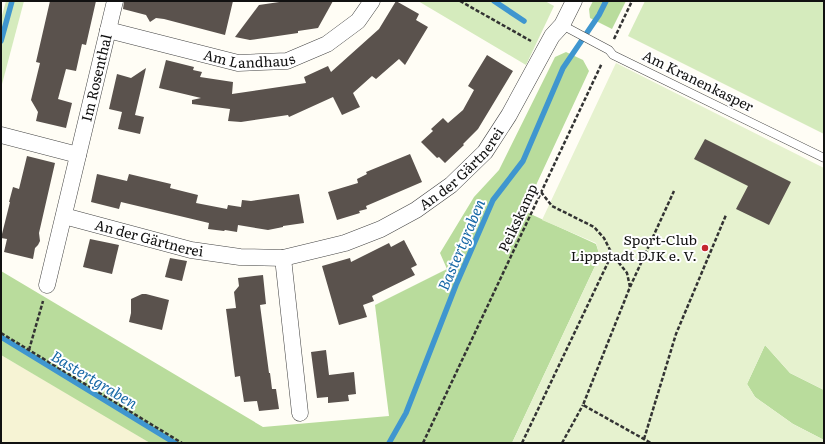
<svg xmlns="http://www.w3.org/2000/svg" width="825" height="444" font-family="Literata,serif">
	<rect width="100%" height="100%" fill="#fffdf5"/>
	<path fill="#f6f3d4" d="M 1,355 L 104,415 L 150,443 L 1,443 Z"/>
	<g fill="#d5ebbd">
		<path d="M 6,1 L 24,1 L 1,88 L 1,19 Z"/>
		<path d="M 418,1 L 545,1 L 554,6 L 526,65 Z"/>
		<path d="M 645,1 L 824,1 L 824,134 L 628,36 Z"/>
	</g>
	<g fill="#b9dc9c">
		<path d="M 593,1 L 626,1 L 612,29 L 590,18 L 589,9 Z"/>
		<path d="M 566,52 L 583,60 L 589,71 L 524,211 L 596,244 L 599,253 L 596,264 L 512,443 L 150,443 L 1,355 L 1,271 L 263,427 L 389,416 L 375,305 L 447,269 L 440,253 L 474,197 L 499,170 L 555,57 Z"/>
		<path d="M 765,345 L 790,373 L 824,390 L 824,440 L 793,424 L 755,397 L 747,384 Z"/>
	</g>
	<path fill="#e6f2cf" d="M 616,63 L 824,168 L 824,390 L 790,373 L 765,345 L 747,384 L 755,397 L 793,424 L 824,440 L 824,443 L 512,443 L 596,264 L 599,254 L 596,243 L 542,220 Z"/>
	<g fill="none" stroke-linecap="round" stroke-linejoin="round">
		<g stroke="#3f96cf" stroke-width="5.5">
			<path d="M 494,1 L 524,21"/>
			<path d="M 1,41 L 12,1"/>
			<path d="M 1,337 L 175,443"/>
			<path d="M 389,443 L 406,413 L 456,285 L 493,200 L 523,161 L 563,68 L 599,15 L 606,1"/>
		</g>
	</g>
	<g fill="#5a524d">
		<path d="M 50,1 L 96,1 L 86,45 L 82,44 L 76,71 L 66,69 L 58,99 L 72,103 L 66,128 L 36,121 L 38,112 L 31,100 L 40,63 L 36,62 Z"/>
		<path d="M 124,1 L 233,1 L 225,35 L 164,19 L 156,18 L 150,22 L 146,15 L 123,9 Z"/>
		<path d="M 286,1 L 333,1 L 318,28 L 298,31 L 298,33 L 250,40 L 235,37 L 259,5 Z"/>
		<path d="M 396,1 L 419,14 L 416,20 L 428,27 L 405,65 L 399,59 L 376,79 L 372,76 L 353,93 L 360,107 L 342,115 L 333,97 L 289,117 L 288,115 L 241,122 L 228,121 L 230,109 L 192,104 L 192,100 L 201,98 L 159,88 L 166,60 L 194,67 L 193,70 L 202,72 L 200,77 L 233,82 L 232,94 L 306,83 L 304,77 L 328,66 L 331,72 L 379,29 Z"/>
		<path d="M 487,55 L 513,71 L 478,129 L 463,144 L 464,145 L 445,163 L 439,157 L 437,158 L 421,142 L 433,131 L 431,129 L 443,118 L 448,123 L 463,110 L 474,90 L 468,86 Z"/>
		<path d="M 146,68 L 135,115 L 144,117 L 140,134 L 118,129 L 122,112 L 109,109 L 117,74 L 131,78 Z"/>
		<path d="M 705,139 L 791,182 L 769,225 L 736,209 L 748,186 L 694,159 Z"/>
		<path d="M 410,154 L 422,182 L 366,206 L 367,209 L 359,211 L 360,213 L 337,220 L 328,192 L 358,183 L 357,179 L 367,174 L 366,172 Z"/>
		<path d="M 27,156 L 55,163 L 39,233 L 40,241 L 38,245 L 35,248 L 33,259 L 4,252 L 7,239 L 1,238 L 10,202 L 9,202 L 13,187 L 19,189 Z"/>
		<path d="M 97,174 L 127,181 L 129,174 L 171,184 L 170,188 L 198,195 L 196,203 L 227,209 L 228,205 L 241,207 L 242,200 L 251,201 L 299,194 L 304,223 L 283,226 L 283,227 L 268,230 L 238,225 L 237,232 L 225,230 L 224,231 L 208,229 L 209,223 L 121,202 L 119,209 L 91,202 Z"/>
		<path d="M 90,239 L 119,245 L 112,274 L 83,267 Z"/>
		<path d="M 404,240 L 417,265 L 411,268 L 415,275 L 372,296 L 374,301 L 363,305 L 367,317 L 339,325 L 322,266 L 350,258 L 351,262 L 389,243 L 391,247 Z"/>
		<path d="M 170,258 L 187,261 L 182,281 L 165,277 Z"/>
		<path d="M 263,275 L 266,304 L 260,305 L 269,373 L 270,373 L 272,389 L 276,389 L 279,409 L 259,411 L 257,401 L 244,402 L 240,376 L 235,377 L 226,309 L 236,308 L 234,292 L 239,286 L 238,278 Z"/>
		<path d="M 142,294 L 146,294 L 169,300 L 162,330 L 129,322 L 131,313 L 131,299 Z"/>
		<path d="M 326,350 L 329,375 L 354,372 L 356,394 L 348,395 L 349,401 L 328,403 L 328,397 L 317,398 L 311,352 Z"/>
	</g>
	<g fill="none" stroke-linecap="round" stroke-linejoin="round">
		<defs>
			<path id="service" d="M 562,25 L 609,50 L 613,55 L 824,158"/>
			<g id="minor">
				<path id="s1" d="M 108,30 L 238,63 L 287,61 L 327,44 L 358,21 L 372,1"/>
				<path d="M 1,135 L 78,155"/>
				<path id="s2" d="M 64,216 L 191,250 L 240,257 L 283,258 L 345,243 L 381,229 L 416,210 L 451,185 L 485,152 L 509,115 L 552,36 L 562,25 L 574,1"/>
				<path d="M 283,258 L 300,413"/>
				<path id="s3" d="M 47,285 L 115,1"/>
			</g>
		</defs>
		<use href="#service" stroke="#444" stroke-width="9"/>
		<use href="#minor" stroke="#444" stroke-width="17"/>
		<g stroke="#333" stroke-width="2.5" stroke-dasharray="4 2" stroke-linecap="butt">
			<path d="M 460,1 L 531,41"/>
			<path d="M 614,39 L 632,1"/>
			<path d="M 541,192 L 552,206 L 594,227 L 604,238 L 612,254 L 627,273 L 630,287 L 583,405 L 651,443"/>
			<path d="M 630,287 L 674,191"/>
			<path d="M 1,333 L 182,443"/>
			<path d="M 29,350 L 43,301"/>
			<path d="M 644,439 L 676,334 L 726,215"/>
			<path d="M 423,443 L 602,63"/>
			<path d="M 522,443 L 612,254"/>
			<path d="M 562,443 L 583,405"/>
		</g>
		<use href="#service" stroke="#fff" stroke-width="8"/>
		<use href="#minor" stroke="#fff" stroke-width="16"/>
	</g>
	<circle fill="#c4262e" stroke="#fff" stroke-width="1.5" cx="705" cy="248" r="4"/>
	<g text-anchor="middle" stroke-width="4" stroke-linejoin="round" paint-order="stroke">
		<g font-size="14" fill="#111" stroke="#fff">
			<text dy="5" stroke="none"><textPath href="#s1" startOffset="145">Am Landhaus</textPath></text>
			<text dy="5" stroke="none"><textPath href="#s3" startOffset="213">Im Rosenthal</textPath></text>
			<text transform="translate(698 81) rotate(26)" y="5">Am Kranenkasper</text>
			<text dy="5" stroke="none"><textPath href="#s2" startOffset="428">An der Gärtnerei</textPath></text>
			<text transform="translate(518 218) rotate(-65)" y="5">Peikskamp</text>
			<text dy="5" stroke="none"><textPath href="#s2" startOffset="88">An der Gärtnerei</textPath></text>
		</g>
		<g font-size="14" fill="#111" stroke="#fff" text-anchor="end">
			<text x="697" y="245">Sport-Club<tspan x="697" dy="16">Lippstadt DJK e. V.</tspan></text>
		</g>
		<g font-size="15" font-style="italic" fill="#1768a6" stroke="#fff">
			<text transform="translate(462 245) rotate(-67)" y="5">Bastertgraben</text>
			<text transform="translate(94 380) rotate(31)" y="5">Bastertgraben</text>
		</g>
	</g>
	<rect width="825" height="444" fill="none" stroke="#111111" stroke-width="4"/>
</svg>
